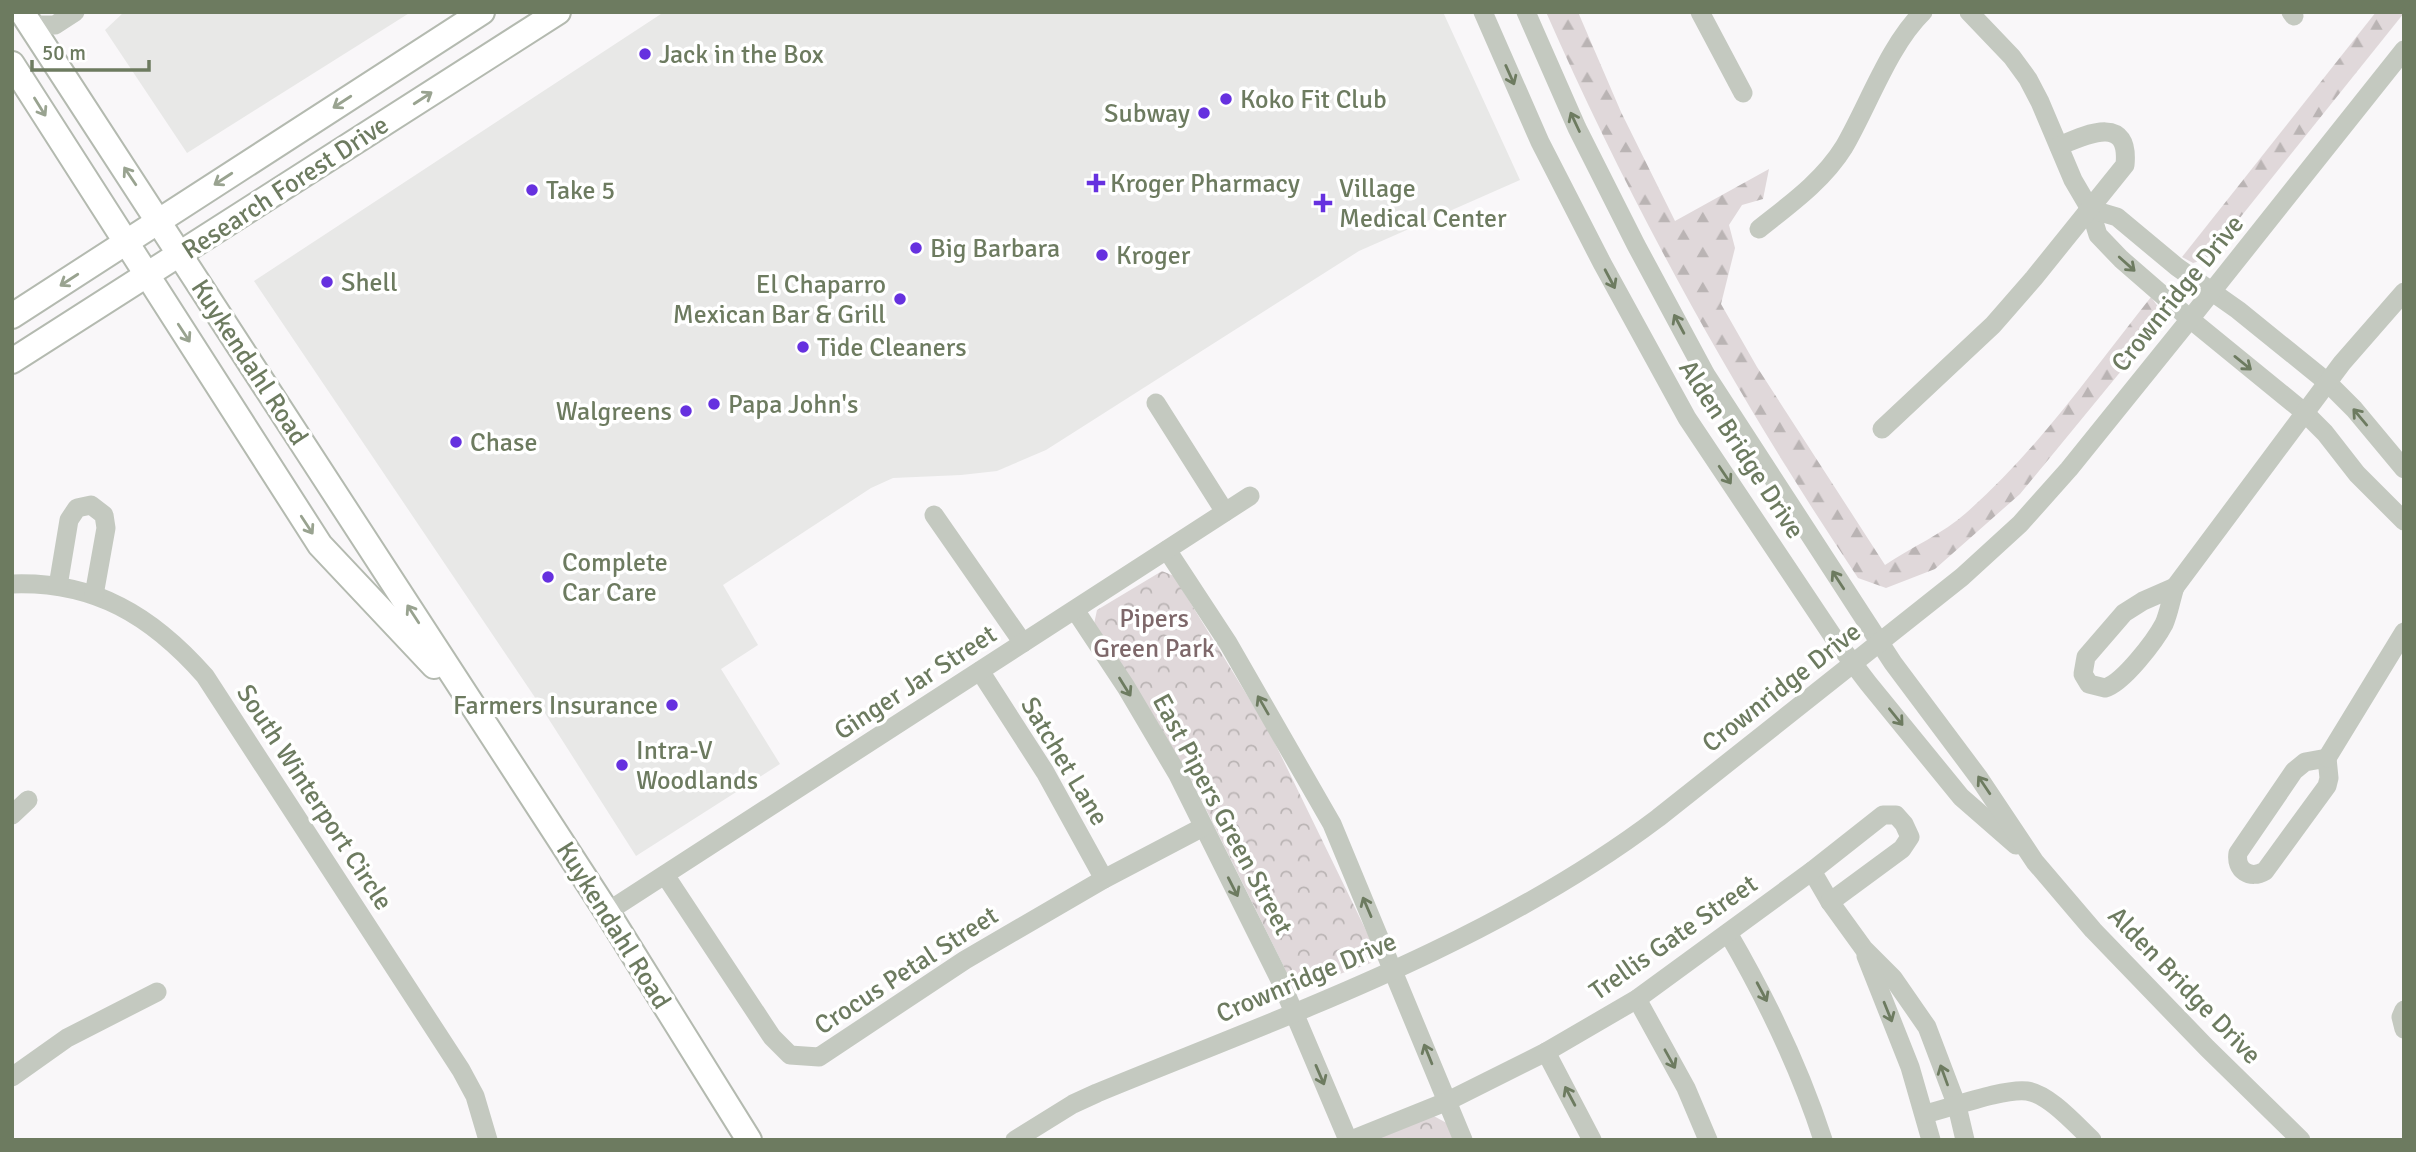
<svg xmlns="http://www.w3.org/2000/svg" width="2416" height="1152" font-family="Signika,sans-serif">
	<defs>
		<pattern id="forest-firs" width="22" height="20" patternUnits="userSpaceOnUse" patternTransform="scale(1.75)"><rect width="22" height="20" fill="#e0d8da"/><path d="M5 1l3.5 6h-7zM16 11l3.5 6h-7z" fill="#bab4b4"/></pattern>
		<pattern id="park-crowns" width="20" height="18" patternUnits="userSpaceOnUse" patternTransform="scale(1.75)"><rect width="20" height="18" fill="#e0d8da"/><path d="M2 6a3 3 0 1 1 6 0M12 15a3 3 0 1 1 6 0" fill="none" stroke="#bab4b4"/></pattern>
	</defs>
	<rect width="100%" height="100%" fill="#f9f7f9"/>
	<g fill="#e8e8e7">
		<path d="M 124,12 L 411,12 L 187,153 L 105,30 Z"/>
		<path d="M 664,12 L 1443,12 L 1520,180 L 1359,251 L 1046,450 L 997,471 L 961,475 L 893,478 L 871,488 L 723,585 L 758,645 L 721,669 L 780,764 L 636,856 L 534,696 L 254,281 Z"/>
	</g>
	<g fill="url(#forest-firs)">
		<path d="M 1546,12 L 1578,12 L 1621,112 L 1675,221 L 1769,169 L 1763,199 L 1742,205 L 1729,225 L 1735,248 L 1721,304 L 1757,367 L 1885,565 C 1910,548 1944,533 1966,513 C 2037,451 2093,370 2151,297 L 2159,308 L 2149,337 L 2020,494 L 1935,569 L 1886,588 L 1858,578 C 1738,399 1633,210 1546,12 Z"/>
		<path d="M 2376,12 L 2404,13 L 2207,259 L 2193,263 L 2182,257 Z"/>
	</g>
	<g fill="url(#park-crowns)">
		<path d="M 1162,571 L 1174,576 L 1269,731 L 1377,953 L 1371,963 L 1300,988 L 1291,981 L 1193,783 L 1094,624 L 1097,610 Z"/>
		<path d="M 1432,1115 L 1452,1126 L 1457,1140 L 1373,1140 Z"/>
	</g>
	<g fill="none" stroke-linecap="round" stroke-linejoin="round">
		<defs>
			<g id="major">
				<path d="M 22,12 L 607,912 L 749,1140"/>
				<path d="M 12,64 L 320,545 L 434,666"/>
				<path d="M 12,316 L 482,12"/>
				<path d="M 12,361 L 558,12"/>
			</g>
		</defs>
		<use href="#major" stroke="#b4bab0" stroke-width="28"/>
		<g stroke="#c4c9c0" stroke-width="19">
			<path d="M 1483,12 L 1540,142 L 1602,263 L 1687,418 L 1836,641 L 1868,683 L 1961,797 L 2016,845"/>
			<path d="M 1526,12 L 1577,128 L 1636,245 L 1706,375 L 1893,663 L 1979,778 L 2035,862 L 2093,930 L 2207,1048 L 2301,1140"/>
			<path d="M 1700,12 L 1743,93"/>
			<path d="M 1969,12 L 2012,57 L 2028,79 L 2040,102 L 2073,180 L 2090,209 L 2098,235 L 2121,259 L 2190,319 L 2304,412 L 2325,433 L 2357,474 L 2404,521"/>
			<path d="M 2291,12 L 2294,16"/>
			<path d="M 29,25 L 55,25 L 75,12"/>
			<path d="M 2090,209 L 2117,217 L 2177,267 L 2238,310 L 2327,382 L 2354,409 L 2404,469"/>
			<path d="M 1759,229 C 1789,205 1823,181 1844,147 C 1868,106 1889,45 1923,12"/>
			<path d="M 1156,403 L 1225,512"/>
			<path d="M 1882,429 L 1993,325 L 2034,278 L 2125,165 C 2130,114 2087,134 2059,146"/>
			<path d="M 934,515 L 1023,643"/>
			<path d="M 1167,550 L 1228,643 L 1332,824 L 1463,1140"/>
			<path d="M 12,584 C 95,581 152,616 205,676 L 461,1070 L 475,1096 L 488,1140"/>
			<path d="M 58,586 L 69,520 L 77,508 L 91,505 L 104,515 L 106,528 L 94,595"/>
			<path d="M 2175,587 L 2342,363 L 2404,292"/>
			<path d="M 2175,587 C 2171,599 2169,613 2164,624 C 2155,641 2123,683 2105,688 L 2089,684 L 2083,674 L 2086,657 L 2124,613 L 2143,601 Z"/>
			<path d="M 1075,610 L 1126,687 L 1178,775 L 1281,982 L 1348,1140"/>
			<path d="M 980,671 L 1045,772 L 1104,879"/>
			<path d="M 2327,758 L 2329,778 L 2327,786 L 2265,871 C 2250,880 2235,870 2238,853 L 2294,771 L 2305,762 Z"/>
			<path d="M 2327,758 L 2404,632"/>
			<path d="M 12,815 L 28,800"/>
			<path d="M 1812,871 L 1830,902 L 1864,949 L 1893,978 L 1927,1027 L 1957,1106 L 1965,1140"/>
			<path d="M 665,875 L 772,1037 L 790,1055 L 819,1057 L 965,960 L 1104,879 L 1203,827"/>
			<path d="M 607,912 L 1250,496"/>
			<path d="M 1728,933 C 1767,1000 1799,1066 1823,1140"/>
			<path d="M 1866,956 L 1910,1067 L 1931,1140"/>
			<path d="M 1637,999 L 1686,1088 L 1708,1140"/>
			<path d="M 2404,1010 L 2401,1017 L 2404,1029"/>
			<path d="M 1546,1052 L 1592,1140"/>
			<path d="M 12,1077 L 67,1038 L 157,992"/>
			<path d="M 1925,1114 C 1950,1108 2004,1088 2027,1091 C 2049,1094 2076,1125 2092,1140"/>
			<path d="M 1015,1140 L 1073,1104 L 1097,1093 C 1289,1014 1491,944 1658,818 L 1962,577 L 2020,524 L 2069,469 L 2190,319 L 2404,50"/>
			<path d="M 1351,1140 L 1448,1101 L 1546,1052 L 1637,999 L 1812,871 L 1883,815 L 1896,815 L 1904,824 L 1910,837 L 1902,849 L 1830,902"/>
		</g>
		<use href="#major" stroke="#fff" stroke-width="24"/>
	</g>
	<defs><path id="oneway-shaft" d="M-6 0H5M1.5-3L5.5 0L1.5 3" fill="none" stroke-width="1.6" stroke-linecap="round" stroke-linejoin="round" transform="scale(1.75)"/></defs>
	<g stroke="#6d7b60">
		<use href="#oneway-shaft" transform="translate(1510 75) rotate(66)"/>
		<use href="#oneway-shaft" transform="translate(1575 122) rotate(-115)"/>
		<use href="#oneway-shaft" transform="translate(2127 264) rotate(42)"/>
		<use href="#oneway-shaft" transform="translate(1610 279) rotate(62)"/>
		<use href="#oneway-shaft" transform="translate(1679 324) rotate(-118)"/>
		<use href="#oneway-shaft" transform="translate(2243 363) rotate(39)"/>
		<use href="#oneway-shaft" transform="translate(2360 417) rotate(-130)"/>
		<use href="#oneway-shaft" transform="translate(1725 475) rotate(56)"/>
		<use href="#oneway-shaft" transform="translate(1838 580) rotate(-123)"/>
		<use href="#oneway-shaft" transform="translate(1125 687) rotate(58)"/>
		<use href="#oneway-shaft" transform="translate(1263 705) rotate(-120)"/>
		<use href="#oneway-shaft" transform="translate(1896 717) rotate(51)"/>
		<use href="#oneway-shaft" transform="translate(1984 785) rotate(-124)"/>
		<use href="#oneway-shaft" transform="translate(1233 887) rotate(63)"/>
		<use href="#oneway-shaft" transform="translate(1367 907) rotate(-113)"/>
		<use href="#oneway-shaft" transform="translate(1762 992) rotate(62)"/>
		<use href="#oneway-shaft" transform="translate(1888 1012) rotate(68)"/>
		<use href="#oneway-shaft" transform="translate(1428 1054) rotate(-112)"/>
		<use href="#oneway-shaft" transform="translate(1670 1059) rotate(61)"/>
		<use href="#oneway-shaft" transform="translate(1320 1075) rotate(67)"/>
		<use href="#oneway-shaft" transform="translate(1944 1075) rotate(-110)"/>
		<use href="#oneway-shaft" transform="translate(1570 1096) rotate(-118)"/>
	</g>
	<g stroke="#99a390">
		<use href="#oneway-shaft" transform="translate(423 98) rotate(-33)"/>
		<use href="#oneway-shaft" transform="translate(342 102) rotate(147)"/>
		<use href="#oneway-shaft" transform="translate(40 107) rotate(58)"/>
		<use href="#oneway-shaft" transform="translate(130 176) rotate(-124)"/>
		<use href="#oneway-shaft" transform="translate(223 179) rotate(147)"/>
		<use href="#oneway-shaft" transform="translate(69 280) rotate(147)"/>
		<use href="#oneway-shaft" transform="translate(184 333) rotate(57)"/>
		<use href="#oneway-shaft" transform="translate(307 525) rotate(57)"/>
		<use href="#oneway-shaft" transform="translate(413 614) rotate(-123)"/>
	</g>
	<g fill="#6631df" stroke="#fff" stroke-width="2.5">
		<circle cx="645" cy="54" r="7"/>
		<circle cx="1226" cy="99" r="7"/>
		<circle cx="1204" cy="113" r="7"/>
		<path d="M1092.5 172.5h7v7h7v7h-7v7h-7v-7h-7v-7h7z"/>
		<circle cx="532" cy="190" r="7"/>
		<path d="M1319.5 192.5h7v7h7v7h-7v7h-7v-7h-7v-7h7z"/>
		<circle cx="916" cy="248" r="7"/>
		<circle cx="1102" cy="255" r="7"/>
		<circle cx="327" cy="282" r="7"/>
		<circle cx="900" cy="299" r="7"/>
		<circle cx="803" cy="347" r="7"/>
		<circle cx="714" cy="404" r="7"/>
		<circle cx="686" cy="411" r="7"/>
		<circle cx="456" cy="442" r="7"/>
		<circle cx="548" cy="577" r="7"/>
		<circle cx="672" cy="705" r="7"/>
		<circle cx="622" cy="765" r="7"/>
	</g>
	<g text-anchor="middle" stroke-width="7" stroke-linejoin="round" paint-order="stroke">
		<g font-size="26" fill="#6d7b60" stroke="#fff" text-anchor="start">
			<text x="659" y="63">Jack in the Box</text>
			<text x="1240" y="108">Koko Fit Club</text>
			<text x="1190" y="122" text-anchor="end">Subway</text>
			<text x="1110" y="192">Kroger Pharmacy</text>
			<text x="1339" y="197">Village<tspan x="1339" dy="30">Medical Center</tspan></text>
			<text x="546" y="199">Take 5</text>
			<text x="930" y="257">Big Barbara</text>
			<text x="1116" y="264">Kroger</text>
			<text x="341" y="291">Shell</text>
			<text x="886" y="293" text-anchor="end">El Chaparro<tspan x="886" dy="30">Mexican Bar &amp; Grill</tspan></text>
			<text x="817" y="356">Tide Cleaners</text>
			<text x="728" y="413">Papa John's</text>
			<text x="672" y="420" text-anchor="end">Walgreens</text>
			<text x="470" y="451">Chase</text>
			<text x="562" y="571">Complete<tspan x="562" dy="30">Car Care</tspan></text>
			<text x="658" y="714" text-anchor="end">Farmers Insurance</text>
			<text x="636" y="759">Intra-V<tspan x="636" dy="30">Woodlands</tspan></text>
		</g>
		<g font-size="26" fill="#6d7b60" stroke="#fff">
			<text transform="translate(285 187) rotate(-33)" y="9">Research Forest Drive</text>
			<text transform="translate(2177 293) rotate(-51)" y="9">Crownridge Drive</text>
			<text transform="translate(250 362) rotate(57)" y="9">Kuykendahl Road</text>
			<text transform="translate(1742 449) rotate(57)" y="9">Alden Bridge Drive</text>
			<text transform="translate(915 682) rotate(-33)" y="9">Ginger Jar Street</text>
			<text transform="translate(1781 687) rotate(-38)" y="9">Crownridge Drive</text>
			<text transform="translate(1065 761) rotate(59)" y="9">Satchet Lane</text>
			<text transform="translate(315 797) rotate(57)" y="9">South Winterport Circle</text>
			<text transform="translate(1223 814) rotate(62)" y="9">East Pipers Green Street</text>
			<text transform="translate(614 925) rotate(58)" y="9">Kuykendahl Road</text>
			<text transform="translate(1673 937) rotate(-35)" y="9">Trellis Gate Street</text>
			<text transform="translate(906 970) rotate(-33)" y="9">Crocus Petal Street</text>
			<text transform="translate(1306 977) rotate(-23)" y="9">Crownridge Drive</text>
			<text transform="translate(2185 985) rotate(46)" y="9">Alden Bridge Drive</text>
		</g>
		<g font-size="26" fill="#7e686a" stroke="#fff">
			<text x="1154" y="627">Pipers<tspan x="1154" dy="30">Green Park</tspan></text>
		</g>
	</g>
	<rect width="2416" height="1152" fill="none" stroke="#6d7b60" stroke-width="28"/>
	<path d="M32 60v10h117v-10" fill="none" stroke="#6d7b60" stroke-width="3.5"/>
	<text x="42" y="60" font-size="21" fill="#6d7b60" stroke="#ffffff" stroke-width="5" paint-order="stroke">50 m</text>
</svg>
